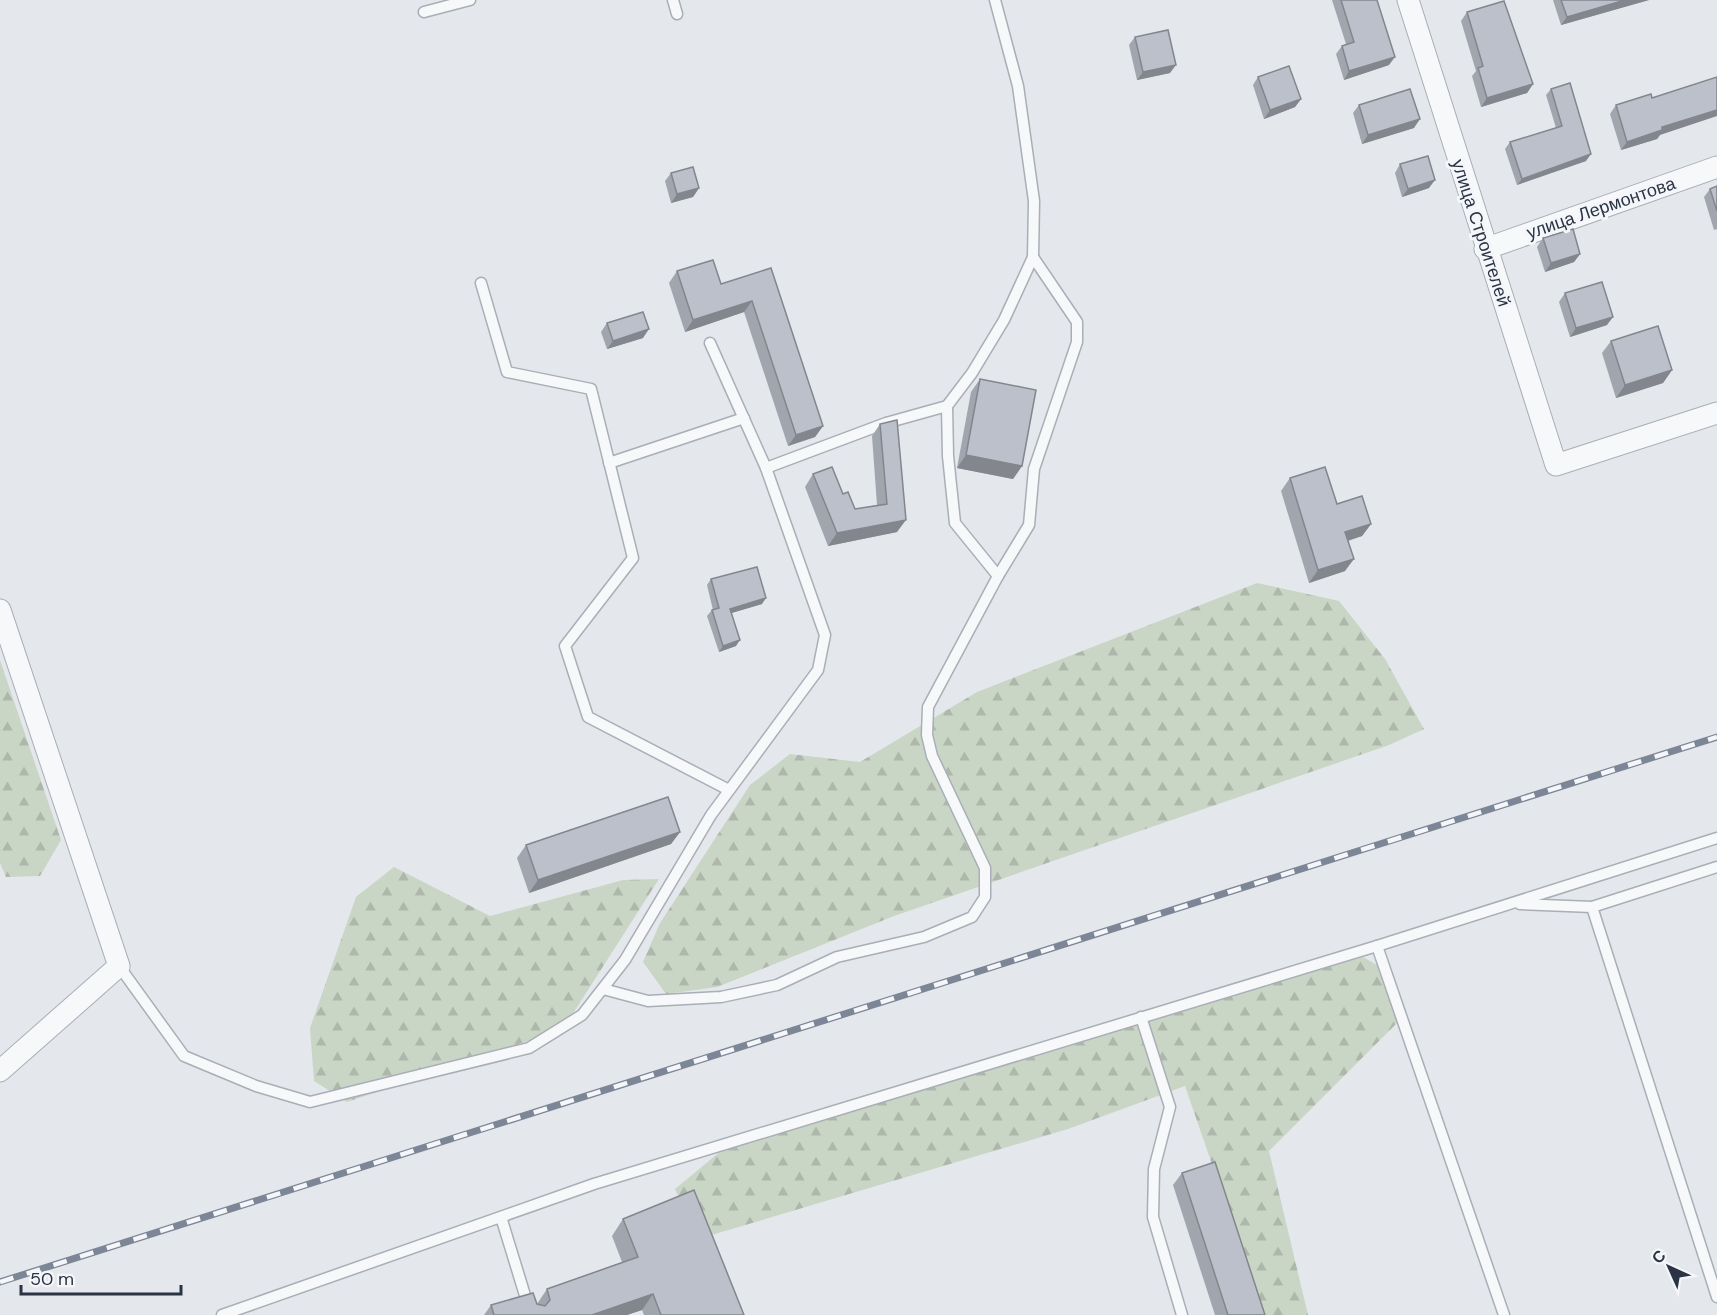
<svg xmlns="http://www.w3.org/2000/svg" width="1717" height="1315" font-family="'DM Sans',sans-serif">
	<defs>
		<pattern id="forest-firs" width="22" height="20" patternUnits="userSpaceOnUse" patternTransform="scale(1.5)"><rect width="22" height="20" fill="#c9d6c5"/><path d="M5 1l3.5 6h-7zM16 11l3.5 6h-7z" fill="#adb8ab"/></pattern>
	</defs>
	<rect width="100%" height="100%" fill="#e4e7ec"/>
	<g fill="url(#forest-firs)">
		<path d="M 1257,583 L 1339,601 L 1385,659 L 1424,729 L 1389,745 L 894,916 L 717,987 L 666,994 L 643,962 L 660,923 L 750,785 L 790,754 L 860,762 L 977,692 Z"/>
		<path d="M 0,660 L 61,840 L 40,876 L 6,877 L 0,863 Z"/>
		<path d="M 394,867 L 490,916 L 623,880 L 659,879 L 563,1029 L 347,1102 L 314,1081 L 310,1028 L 356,897 Z"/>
		<path d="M 1363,957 L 1389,972 L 1404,1016 L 1269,1151 L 1308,1315 L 1264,1315 L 1185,1086 L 1068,1129 L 698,1239 L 675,1189 L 733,1141 Z"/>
	</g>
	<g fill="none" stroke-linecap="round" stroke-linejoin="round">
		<defs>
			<g id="lane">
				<path d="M 673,0 L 677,14"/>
				<path d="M 424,12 L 470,0"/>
				<path d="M 481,283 L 507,372 L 591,389 L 633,558 L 565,646 L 588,717 L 729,790"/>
				<path d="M 947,406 L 948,456 L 955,523 L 998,576"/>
				<path d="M 609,463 L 744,418"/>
				<path d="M 766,468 L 886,423 L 947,406 L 972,373 L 1004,320 L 1033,257 L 1034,201 L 1018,86 L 995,0"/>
				<path d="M 1520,904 L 1592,907 L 1717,867"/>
				<path d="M 1592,907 L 1717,1297"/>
				<path d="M 1377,946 L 1504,1315"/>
				<path d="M 119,966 L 184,1056 L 256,1086 L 310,1102 L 529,1048 L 582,1015 L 625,960 L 711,815 L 818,670 L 825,635 L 766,468 L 710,343"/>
				<path d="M 603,989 L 648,1001 L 721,997 L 777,985 L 837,957 L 924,937 L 972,917 L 985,897 L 985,868 L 932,756 L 927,735 L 928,707 L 998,576 L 1029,525 L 1034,469 L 1077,342 L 1077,322 L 1033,257"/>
				<path d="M 1141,1017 L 1170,1107 L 1154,1169 L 1153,1217 L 1182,1315"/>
				<path d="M 501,1217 L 531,1315"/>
				<path d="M 222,1315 L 594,1184 L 1377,946 L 1717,838"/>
			</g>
			<g id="street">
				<path d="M 1408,0 L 1556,465 L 1717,413"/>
				<path d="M 1485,249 L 1717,167"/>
				<path d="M 0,610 L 119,966 L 0,1071"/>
			</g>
		</defs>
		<use href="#lane" stroke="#a9aeb7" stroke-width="13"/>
		<use href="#street" stroke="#a9aeb7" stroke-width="23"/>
		<use href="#lane" stroke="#f7f8fa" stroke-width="10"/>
		<use href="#street" stroke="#f7f8fa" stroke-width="21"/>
		<defs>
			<path id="rail" d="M 0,1282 L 1717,737"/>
		</defs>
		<use href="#rail" stroke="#7d8696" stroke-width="7"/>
		<use href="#rail" stroke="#f4f6f9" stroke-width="4.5" stroke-dasharray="14" stroke-linecap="butt"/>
	</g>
	<g fill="#a1a5ae">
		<path d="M 1332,0 L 1377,0 L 1389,65 L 1344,80 L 1336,54 L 1342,46 L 1346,44 Z"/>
		<path d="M 1553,0 L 1649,0 L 1561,25 Z"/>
		<path d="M 1467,12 L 1533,84 L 1527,93 L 1481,107 L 1472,76 L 1476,71 L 1461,21 Z"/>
		<path d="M 1135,37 L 1170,73 L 1137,80 L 1129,45 Z"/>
		<path d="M 1258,77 L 1301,99 L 1295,107 L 1264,119 L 1253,85 Z"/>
		<path d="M 1551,89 L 1586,161 L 1517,185 L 1505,149 L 1510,142 L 1556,128 L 1546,95 Z"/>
		<path d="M 1652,98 L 1660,135 L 1657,139 L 1621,150 L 1610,114 L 1616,105 Z"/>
		<path d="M 1359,105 L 1414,128 L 1362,144 L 1353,113 Z"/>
		<path d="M 1400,164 L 1429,188 L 1402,197 L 1395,173 Z"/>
		<path d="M 671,173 L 699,188 L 693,197 L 671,203 L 665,181 Z"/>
		<path d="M 1717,186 L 1717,229 L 1714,230 L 1704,197 L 1710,189 Z"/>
		<path d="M 1543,238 L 1580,254 L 1574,262 L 1545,272 L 1537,247 Z"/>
		<path d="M 771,268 L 823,426 L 815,437 L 788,446 L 744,312 L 685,332 L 669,283 L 677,271 L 721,284 Z"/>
		<path d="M 1565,293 L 1607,325 L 1570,337 L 1559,302 Z"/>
		<path d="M 607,323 L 643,338 L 607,349 L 601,332 Z"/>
		<path d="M 1611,341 L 1672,370 L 1663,383 L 1616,398 L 1602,353 Z"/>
		<path d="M 980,379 L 1022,466 L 1013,479 L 957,468 L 971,392 Z"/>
		<path d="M 880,424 L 897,532 L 828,546 L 805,487 L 813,474 L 843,494 L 855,509 L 877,505 L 872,436 Z"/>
		<path d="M 1290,478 L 1371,524 L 1362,536 L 1348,541 L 1345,571 L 1309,583 L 1281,491 Z"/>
		<path d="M 711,579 L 762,604 L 731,613 L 736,646 L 719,652 L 707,616 L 712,610 L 713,610 L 707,585 Z"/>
		<path d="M 680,832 L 671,844 L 529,893 L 517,858 L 526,845 Z"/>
		<path d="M 1182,1173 L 1265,1315 L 1215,1315 L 1173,1185 Z"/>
		<path d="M 623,1219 L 744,1315 L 644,1315 L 642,1310 L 627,1315 L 484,1315 L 491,1305 L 537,1304 L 547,1289 L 622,1262 L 612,1236 Z"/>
	</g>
	<g fill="#83868d">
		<path d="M 1625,0 L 1649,0 L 1561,25 L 1567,17 Z"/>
		<path d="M 1395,57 L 1389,65 L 1344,80 L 1349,71 Z"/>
		<path d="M 1176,65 L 1170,73 L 1137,80 L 1143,72 Z"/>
		<path d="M 1533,84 L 1527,93 L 1481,107 L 1487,98 Z"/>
		<path d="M 1301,99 L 1295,107 L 1264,119 L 1270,110 Z"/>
		<path d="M 1717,110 L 1717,116 L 1660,135 L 1657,139 L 1621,150 L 1627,142 L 1662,127 Z"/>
		<path d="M 1420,119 L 1414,128 L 1362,144 L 1368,135 Z"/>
		<path d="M 1591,154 L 1586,161 L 1517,185 L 1522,179 Z"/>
		<path d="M 1435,180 L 1429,188 L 1402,197 L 1408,189 Z"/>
		<path d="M 699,188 L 693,197 L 671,203 L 677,194 Z"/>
		<path d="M 1580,254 L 1574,262 L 1545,272 L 1551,263 Z"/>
		<path d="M 752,301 L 744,312 L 685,332 L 693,320 Z"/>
		<path d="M 1613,317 L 1607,325 L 1570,337 L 1576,328 Z"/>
		<path d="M 649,329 L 643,338 L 607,349 L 613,341 Z"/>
		<path d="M 1672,370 L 1663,383 L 1616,398 L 1625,385 Z"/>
		<path d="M 823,426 L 815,437 L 788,446 L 796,435 Z"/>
		<path d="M 966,455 L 1022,466 L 1013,479 L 957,468 Z"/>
		<path d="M 906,520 L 897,532 L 828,546 L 837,533 Z"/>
		<path d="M 1371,524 L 1362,536 L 1337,544 L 1345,532 Z"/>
		<path d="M 1354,559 L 1345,571 L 1309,583 L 1318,570 Z"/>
		<path d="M 766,598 L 762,604 L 725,615 L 730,609 Z"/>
		<path d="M 740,640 L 736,646 L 719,652 L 723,646 Z"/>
		<path d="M 680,832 L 671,844 L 529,893 L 538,880 Z"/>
		<path d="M 653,1294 L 642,1310 L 627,1315 L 592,1315 Z"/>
	</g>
	<g fill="#bbc0ca" stroke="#83868d" stroke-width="1.5">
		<path d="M 1341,0 L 1377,0 L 1395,57 L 1349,71 L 1342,46 L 1354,42 Z"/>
		<path d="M 1561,0 L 1625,0 L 1567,17 Z"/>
		<path d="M 1504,1 L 1533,84 L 1487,98 L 1478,68 L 1483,66 L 1467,12 Z"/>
		<path d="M 1168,30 L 1176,65 L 1143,72 L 1135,37 Z"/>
		<path d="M 1289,66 L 1301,99 L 1270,110 L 1258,77 Z"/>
		<path d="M 1717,77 L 1717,110 L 1662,127 L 1662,130 L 1627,142 L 1616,105 L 1651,94 L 1652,98 Z"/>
		<path d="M 1570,83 L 1591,154 L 1522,179 L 1510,142 L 1562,126 L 1551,89 Z"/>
		<path d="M 1410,89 L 1420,119 L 1368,135 L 1359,105 Z"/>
		<path d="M 1428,156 L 1435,180 L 1408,189 L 1400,164 Z"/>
		<path d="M 693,167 L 699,188 L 677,194 L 671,173 Z"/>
		<path d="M 1717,186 L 1717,211 L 1710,189 Z"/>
		<path d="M 1573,229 L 1580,254 L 1551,263 L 1543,238 Z"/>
		<path d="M 713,260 L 721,284 L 771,268 L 823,426 L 796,435 L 752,301 L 693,320 L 677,271 Z"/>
		<path d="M 1602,282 L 1613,317 L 1576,328 L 1565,293 Z"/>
		<path d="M 643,312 L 649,329 L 613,341 L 607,323 Z"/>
		<path d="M 1658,326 L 1672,370 L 1625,385 L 1611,341 Z"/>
		<path d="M 980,379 L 1036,390 L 1022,466 L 966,455 Z"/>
		<path d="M 897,420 L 906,520 L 837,533 L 813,474 L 832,467 L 843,494 L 848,492 L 855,509 L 887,504 L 880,424 Z"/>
		<path d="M 1325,467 L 1337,504 L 1362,496 L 1371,524 L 1345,532 L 1354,559 L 1318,570 L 1290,478 Z"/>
		<path d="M 757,567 L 766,598 L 730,609 L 740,640 L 723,646 L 712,610 L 719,608 L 711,579 Z"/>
		<path d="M 668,797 L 680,832 L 538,880 L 526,845 Z"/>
		<path d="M 1215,1162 L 1265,1315 L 1228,1315 L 1182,1173 Z"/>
		<path d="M 694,1190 L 744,1315 L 661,1315 L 653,1294 L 592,1315 L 494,1315 L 491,1305 L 533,1293 L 537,1304 L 545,1306 L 550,1300 L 547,1289 L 638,1257 L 623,1219 Z"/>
	</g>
	<g text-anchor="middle" stroke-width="6" stroke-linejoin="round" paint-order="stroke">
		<g font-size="18" fill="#2b3445" stroke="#f4f6f9">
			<text transform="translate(1601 208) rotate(-19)" y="6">улица Лермонтова</text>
			<text transform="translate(1481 233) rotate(72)" y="6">улица Строителей</text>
		</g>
	</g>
	<g transform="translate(1669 1267) rotate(315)" stroke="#f4f6f9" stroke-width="4.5" paint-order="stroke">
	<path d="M0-4.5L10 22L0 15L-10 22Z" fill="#2b3445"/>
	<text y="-9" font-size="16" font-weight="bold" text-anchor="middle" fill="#2b3445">С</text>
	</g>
	<path d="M21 1285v9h160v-9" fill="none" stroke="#2b3445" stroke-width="3"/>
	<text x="30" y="1285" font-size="18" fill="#2b3445" stroke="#f4f6f9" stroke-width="4.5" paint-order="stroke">50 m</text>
</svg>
